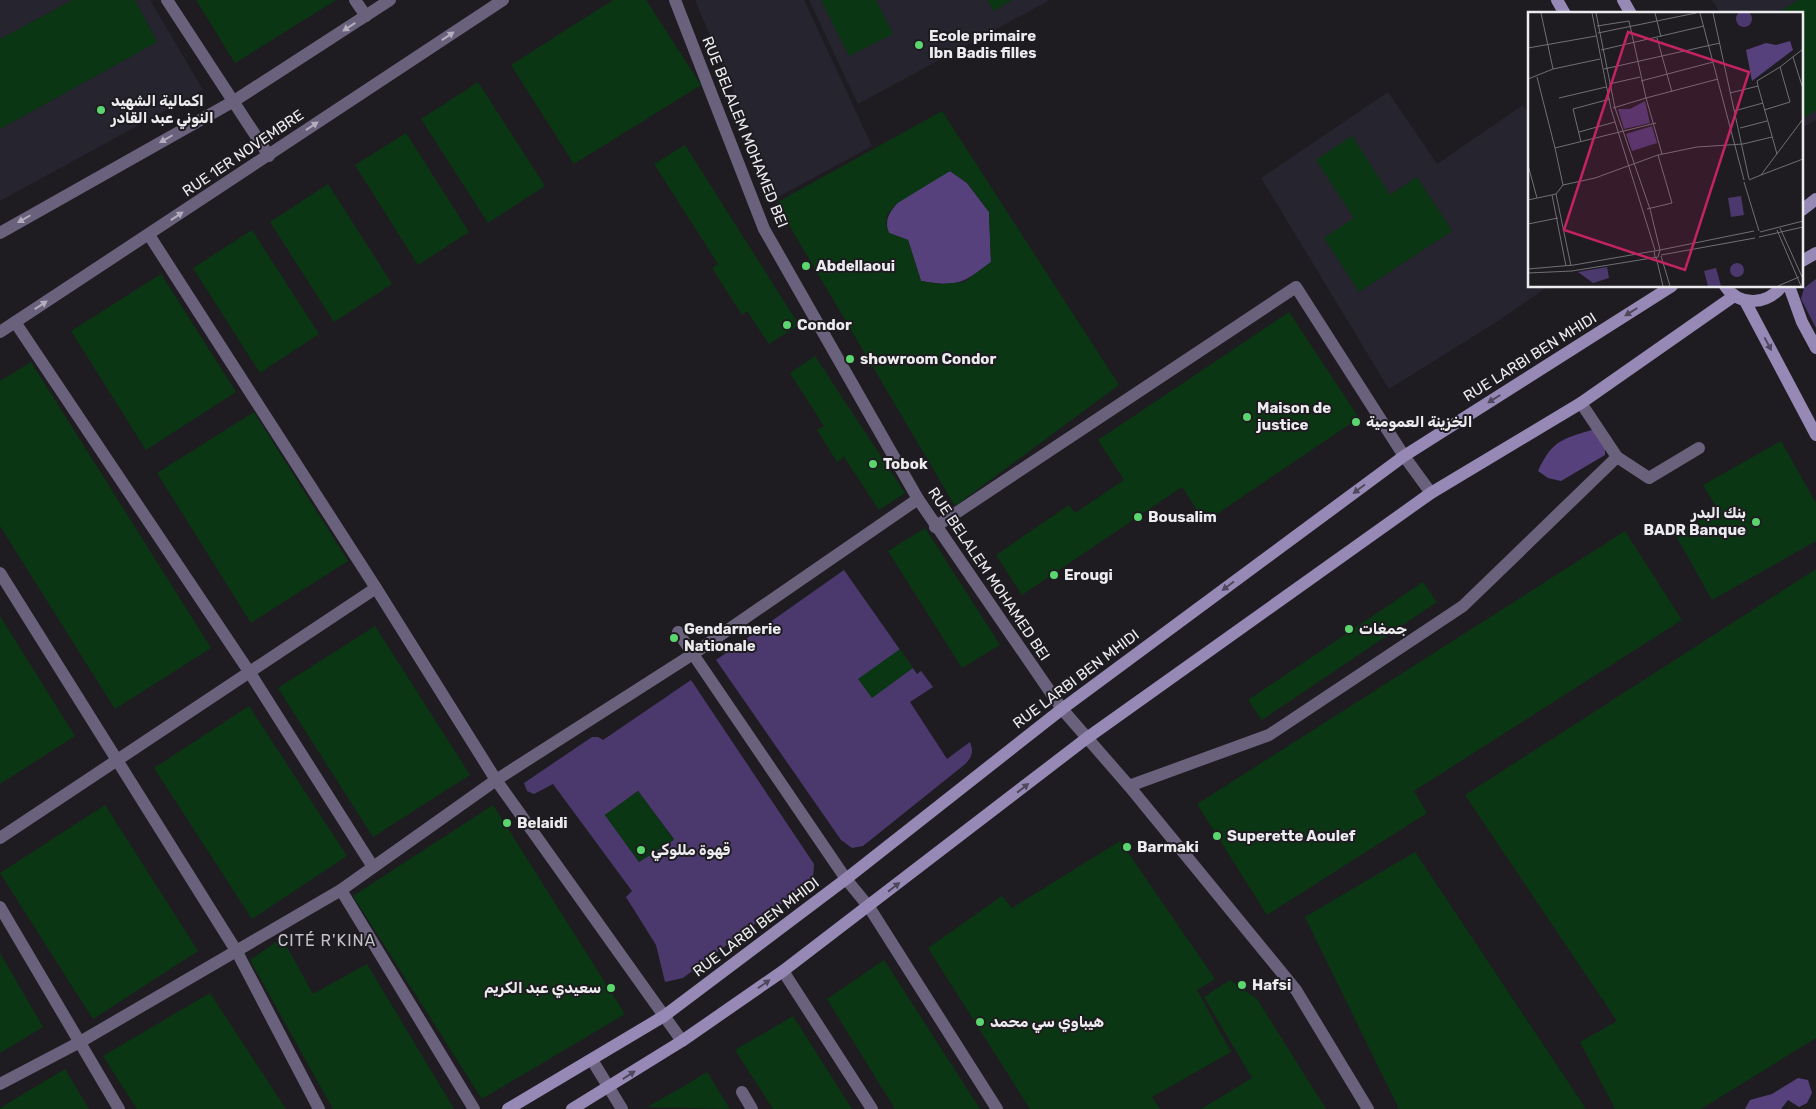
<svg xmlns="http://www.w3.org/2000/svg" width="1816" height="1109" font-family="Rubik,Vazirmatn,sans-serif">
	<rect width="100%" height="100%" fill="#1e1c21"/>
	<g fill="#26242e" fill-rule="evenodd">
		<path d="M 0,0 L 73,0 L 0,39 Z"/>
		<path d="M 135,0 L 150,0 L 203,90 L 0,201 L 0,129 L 157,42 Z"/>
		<path d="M 695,0 L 804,0 L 872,146 L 778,197 Z"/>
		<path d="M 809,0 L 987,0 L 994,11 L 1012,0 L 1050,0 L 858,104 Z"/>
		<path d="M 1712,0 L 1816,0 L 1816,120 L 1802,128 L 1802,14 L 1721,14 Z"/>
		<path d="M 1388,92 L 1437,164 L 1523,105 L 1530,115 L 1530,286 L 1549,286 L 1498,321 L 1389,389 L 1261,178 ZM 1417,177 L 1452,231 L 1359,292 L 1354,218 Z"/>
	</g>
	<g fill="#4b396e" fill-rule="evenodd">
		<path d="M 1816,279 L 1816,328 L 1801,299 L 1804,288 Z"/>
		<path d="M 844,570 L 917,674 L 921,671 L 933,687 L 910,702 L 947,759 L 970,742 C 974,752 972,758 964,765 L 863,846 L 852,848 L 841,840 L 716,660 Z"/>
		<path d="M 691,680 L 814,864 L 813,880 L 683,978 L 665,982 L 656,945 L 626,897 L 632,891 L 553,784 L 534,794 L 527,791 L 524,783 L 592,737 L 598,737 L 603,740 ZM 638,791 L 674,839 L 639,862 L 605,815 Z"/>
	</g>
	<g fill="#56417c">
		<path d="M 950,171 L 967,183 L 989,212 L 991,262 C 962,284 958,287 921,281 L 908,240 L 889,233 C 876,204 930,182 950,171 Z"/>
		<path d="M 1595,429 L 1605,438 L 1605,455 L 1561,481 L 1548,478 L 1538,471 C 1553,439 1563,439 1595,429 Z"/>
		<path d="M 1798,1078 L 1808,1080 L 1812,1093 L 1807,1103 L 1799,1107 L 1788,1100 L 1781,1109 L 1745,1109 L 1750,1100 L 1772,1094 Z"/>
	</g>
	<g fill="#0a3613" fill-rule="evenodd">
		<path d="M 73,0 L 135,0 L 157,42 L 0,129 L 0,39 Z"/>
		<path d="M 196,0 L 336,0 L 235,63 Z"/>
		<path d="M 613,0 L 646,0 L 701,85 L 574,164 L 511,65 Z"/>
		<path d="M 821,0 L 876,0 L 893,34 L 849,56 Z"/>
		<path d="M 987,0 L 1012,0 L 994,11 Z"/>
		<path d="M 1798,0 L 1816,0 L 1816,110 L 1802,119 L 1802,14 L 1777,14 Z"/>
		<path d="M 478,82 L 545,186 L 488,223 L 421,119 Z"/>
		<path d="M 942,111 L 1119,385 L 955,506 L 776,203 ZM 950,171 L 967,183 L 989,212 L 991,262 L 964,282 L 940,284 L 921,281 L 908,240 L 889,233 L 886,225 L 887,215 L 896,204 Z"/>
		<path d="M 406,133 L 469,232 L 418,265 L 355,165 Z"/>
		<path d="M 1352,136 L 1390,195 L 1417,177 L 1452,231 L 1359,292 L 1324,238 L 1354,218 L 1316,160 Z"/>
		<path d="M 685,145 L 799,325 L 769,344 L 747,311 L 742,315 L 712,268 L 718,264 L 654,164 Z"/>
		<path d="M 328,184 L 392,284 L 334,322 L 270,222 Z"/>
		<path d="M 252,230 L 319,334 L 260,373 L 193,268 Z"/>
		<path d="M 161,274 L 236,392 L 146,450 L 71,331 Z"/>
		<path d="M 1289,312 L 1359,418 L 1205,522 L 1182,487 L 1022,595 L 996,555 L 1069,505 L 1075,513 L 1124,480 L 1098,440 Z"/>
		<path d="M 815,356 L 905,493 L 879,510 L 844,457 L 837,462 L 817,430 L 824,426 L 790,373 Z"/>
		<path d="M 31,362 L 211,648 L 115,709 L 0,526 L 0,381 Z"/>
		<path d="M 254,412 L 348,561 L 251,623 L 157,473 Z"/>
		<path d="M 1781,441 L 1816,503 L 1816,541 L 1712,600 L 1675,534 L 1718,510 L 1703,485 Z"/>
		<path d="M 925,528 L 1000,645 L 962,668 L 888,551 Z"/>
		<path d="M 1625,531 L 1682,620 L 1414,791 L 1427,813 L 1267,915 L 1197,804 Z"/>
		<path d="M 1816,569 L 1816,1038 L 1701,1109 L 1615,1109 L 1580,1042 L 1617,1021 L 1465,795 Z"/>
		<path d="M 1423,582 L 1437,602 L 1262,720 L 1248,700 Z"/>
		<path d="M 0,616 L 75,736 L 0,784 Z"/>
		<path d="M 375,626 L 470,775 L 373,837 L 278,688 Z"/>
		<path d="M 900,649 L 913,668 L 872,698 L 858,679 Z"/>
		<path d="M 249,706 L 347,856 L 252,919 L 154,768 Z"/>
		<path d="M 638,791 L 674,840 L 639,862 L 605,815 Z"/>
		<path d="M 105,805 L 198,951 L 93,1019 L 0,873 Z"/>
		<path d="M 493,805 L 625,1014 L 482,1099 L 353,896 Z"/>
		<path d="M 1120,841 L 1215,979 L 1197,990 L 1231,1052 L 1152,1097 L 1160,1109 L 1030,1109 L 928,948 L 1002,896 L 1012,908 Z"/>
		<path d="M 1415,852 L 1586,1109 L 1399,1109 L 1305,917 Z"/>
		<path d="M 282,938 L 313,994 L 367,964 L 454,1109 L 333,1109 L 250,960 Z"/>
		<path d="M 0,953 L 43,1027 L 0,1053 Z"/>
		<path d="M 884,960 L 980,1109 L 895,1109 L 827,999 Z"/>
		<path d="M 1230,980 L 1257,999 L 1326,1109 L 1201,1109 L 1252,1078 L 1204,997 Z"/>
		<path d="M 210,993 L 286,1109 L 137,1109 L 103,1056 Z"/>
		<path d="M 793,1016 L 852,1109 L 773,1109 L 735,1050 Z"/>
		<path d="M 65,1069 L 89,1109 L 0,1109 L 0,1108 Z"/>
		<path d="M 707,1072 L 730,1109 L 647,1107 L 681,1088 Z"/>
	</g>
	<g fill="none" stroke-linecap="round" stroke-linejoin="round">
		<g stroke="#6a627d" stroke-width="12">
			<path d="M 1581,403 L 1617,457 L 1649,478 L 1699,448"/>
			<path d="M 1129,786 L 1269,735 L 1463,606 L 1617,457"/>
			<path d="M 742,1092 L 752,1109"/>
		</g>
		<g stroke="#6a627d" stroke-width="12">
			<path d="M 167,0 L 269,156"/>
			<path d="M 355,0 L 366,16"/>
			<path d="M 675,0 L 764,229 L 918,499 L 1062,709 L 1129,786 L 1296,990 L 1368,1109"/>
			<path d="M 0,233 L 234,101 L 390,0"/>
			<path d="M 149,235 L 376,588 L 496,780 L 693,654 L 918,499"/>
			<path d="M 15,322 L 250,673 L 373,867"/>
			<path d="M 0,332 L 503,0"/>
			<path d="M 935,527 L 1296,287 L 1404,456 L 1431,493"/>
			<path d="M 0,573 L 237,952 L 319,1109"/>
			<path d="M 678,632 L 846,879 L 869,907 L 997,1109"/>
			<path d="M 0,838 L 376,588"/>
			<path d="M 341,890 L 474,1109"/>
			<path d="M 0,907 L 119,1109"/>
			<path d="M 783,971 L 872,1109"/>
			<path d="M 592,1060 L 622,1109"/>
			<path d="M 0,1084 L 80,1042 L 341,890 L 496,780 L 682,1041"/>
		</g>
		<g stroke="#9689b5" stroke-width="12">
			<path d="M 1557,0 L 1565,14"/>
			<path d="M 1623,0 L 1631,14"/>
			<path d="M 1802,210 L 1816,199"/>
			<path d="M 1802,261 L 1816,253"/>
			<path d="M 1725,286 C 1740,307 1767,305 1782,286"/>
			<path d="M 1789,286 L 1802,322 L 1816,348"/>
			<path d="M 1745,301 L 1816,435"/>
			<path d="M 508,1109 L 664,1016 L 846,879 L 1062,709 L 1404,456 L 1672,286"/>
			<path d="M 572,1109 L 682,1041 L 783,971 L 1087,738 L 1431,493 L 1581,403 L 1734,296"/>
		</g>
	</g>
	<defs><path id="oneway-solid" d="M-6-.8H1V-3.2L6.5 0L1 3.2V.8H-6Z" transform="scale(1.25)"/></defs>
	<g fill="#b2aebc">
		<use href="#oneway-solid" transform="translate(349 27) rotate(147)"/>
		<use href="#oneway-solid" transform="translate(448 36) rotate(-34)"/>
		<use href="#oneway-solid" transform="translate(312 126) rotate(-34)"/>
		<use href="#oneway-solid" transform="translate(166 139) rotate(150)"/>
		<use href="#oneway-solid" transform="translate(177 216) rotate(-34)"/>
		<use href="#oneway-solid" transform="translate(24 219) rotate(150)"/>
		<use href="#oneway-solid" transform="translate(41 305) rotate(-33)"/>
	</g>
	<g fill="#4e485c">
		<use href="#oneway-solid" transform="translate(1631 312) rotate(148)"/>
		<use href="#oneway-solid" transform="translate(1768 344) rotate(62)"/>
		<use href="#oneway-solid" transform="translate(1494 399) rotate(148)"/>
		<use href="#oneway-solid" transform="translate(1359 489) rotate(143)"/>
		<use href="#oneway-solid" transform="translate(1228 586) rotate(143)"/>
		<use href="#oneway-solid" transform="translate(1023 788) rotate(-38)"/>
		<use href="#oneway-solid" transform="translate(894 887) rotate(-38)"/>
		<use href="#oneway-solid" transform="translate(764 984) rotate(-35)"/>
		<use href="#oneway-solid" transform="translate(629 1075) rotate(-33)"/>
	</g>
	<g fill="#5bd56e" stroke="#1e1c21" stroke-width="2">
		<circle cx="919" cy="45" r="5"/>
		<circle cx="101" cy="110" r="5"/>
		<circle cx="806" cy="266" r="5"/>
		<circle cx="787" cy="325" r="5"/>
		<circle cx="850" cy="359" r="5"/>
		<circle cx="1247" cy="417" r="5"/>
		<circle cx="1356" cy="422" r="5"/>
		<circle cx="873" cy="464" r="5"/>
		<circle cx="1138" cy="517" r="5"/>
		<circle cx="1756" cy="522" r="5"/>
		<circle cx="1054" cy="575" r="5"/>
		<circle cx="1349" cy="629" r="5"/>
		<circle cx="674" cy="638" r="5"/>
		<circle cx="507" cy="823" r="5"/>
		<circle cx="1217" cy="836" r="5"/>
		<circle cx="1127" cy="847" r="5"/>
		<circle cx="641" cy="850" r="5"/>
		<circle cx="1242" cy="985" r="5"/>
		<circle cx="611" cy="988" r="5"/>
		<circle cx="980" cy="1022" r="5"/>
	</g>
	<g text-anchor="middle" stroke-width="4" stroke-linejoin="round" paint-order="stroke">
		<g font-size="15" font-weight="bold" fill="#ececef" stroke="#1e1c21" text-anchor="start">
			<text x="929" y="41">Ecole primaire<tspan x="929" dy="17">Ibn Badis filles</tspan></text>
			<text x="111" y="106">اكمالية الشهيد<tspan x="111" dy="17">النوني عبد القادر</tspan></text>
			<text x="816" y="271">Abdellaoui</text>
			<text x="797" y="330">Condor</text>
			<text x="860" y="364">showroom Condor</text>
			<text x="1257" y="413">Maison de<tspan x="1257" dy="17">justice</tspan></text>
			<text x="1366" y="427">الخزينة العمومية</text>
			<text x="883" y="469">Tobok</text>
			<text x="1746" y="518" text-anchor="end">بنك البدر<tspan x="1746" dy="17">BADR Banque</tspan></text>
			<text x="1148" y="522">Bousalim</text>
			<text x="1064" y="580">Erougi</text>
			<text x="684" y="634">Gendarmerie<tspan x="684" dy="17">Nationale</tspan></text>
			<text x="1359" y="634">جمغات</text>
			<text x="517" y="828">Belaidi</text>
			<text x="1227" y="841">Superette Aoulef</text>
			<text x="1137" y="852">Barmaki</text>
			<text x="651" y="855">قهوة مللوكي</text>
			<text x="1252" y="990">Hafsi</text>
			<text x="601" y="993" text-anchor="end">سعيدي عبد الكريم</text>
			<text x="990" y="1027">هيباوي سي محمد</text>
		</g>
		<g font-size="15" fill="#ececef" stroke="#1e1c21">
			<text transform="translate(745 132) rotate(68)" y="5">RUE BELALEM MOHAMED BEI</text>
			<text transform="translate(243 153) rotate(-34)" y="5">RUE 1ER NOVEMBRE</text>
			<text transform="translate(1530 357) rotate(-32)" y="5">RUE LARBI BEN MHIDI</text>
			<text transform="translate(989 574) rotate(56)" y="5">RUE BELALEM MOHAMED BEI</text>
			<text transform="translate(1076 679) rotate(-37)" y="5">RUE LARBI BEN MHIDI</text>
			<text transform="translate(756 927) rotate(-37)" y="5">RUE LARBI BEN MHIDI</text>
		</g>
		<g font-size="16" letter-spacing="1" fill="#c2c1c7" stroke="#1e1c21">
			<text x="327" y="946">CITÉ R'KINA</text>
		</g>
	</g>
	<g transform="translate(1528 12)">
		<rect width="275" height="275" fill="#1e1c21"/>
		<path d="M208 7a8 8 0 1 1 16 0a8 8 0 1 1-16 0ZM 117,89 L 122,111 L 96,117 L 90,97 L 102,97 ZM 124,114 L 129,131 L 104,139 L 98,122 ZM 213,184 L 216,203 L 203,205 L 200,186 ZM202 258a7 7 0 1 1 14 0a7 7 0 1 1-14 0ZM 79,255 L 81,266 L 65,271 L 50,260 ZM 188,256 L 193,274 L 180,274 L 176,259 Z" fill="#4b396e"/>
		<path d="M 262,29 L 265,38 L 224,69 L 218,38 L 238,31 L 248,33 Z" fill="#56417c"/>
		<path fill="none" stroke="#706f73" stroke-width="1" d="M 13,1 L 25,57M 64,1 L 83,97 L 127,238M 68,1 L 87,96 L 122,197 L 132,238 L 226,219M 127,1 L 133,25M 172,1 L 216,168M 185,1 L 221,167M 69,14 L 101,9 L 118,86 L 85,96M 70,21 L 168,1M 129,26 L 144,80M 0,36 L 68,24M 73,38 L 176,14M 265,45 L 275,77M 76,57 L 192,31M 9,65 L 27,136M 0,67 L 25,57 L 72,47M 113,69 L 185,50M 81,72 L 112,65M 230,74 L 229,69 L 252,55M 202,81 L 230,74 L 249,142M 31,86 L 78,75M 236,98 L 262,90 L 252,55 L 275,37M 206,99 L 235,91M 212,116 L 239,109M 51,120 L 87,110M 53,130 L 45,97 L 82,87M 134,142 L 118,86 L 190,67M 0,153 L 9,186M 233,163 L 275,147M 221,168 L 233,163 L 275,107M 216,170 L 231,219M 35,173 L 27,136 L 128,111M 28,182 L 43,254M 24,183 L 38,254M 0,188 L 28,182 L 35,173 L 67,166 L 130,143 L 169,135 L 215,132 L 244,125M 119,197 L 144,191 L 130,143M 0,212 L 30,206M 252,216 L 275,267M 249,218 L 273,274M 232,220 L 275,209M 231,225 L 275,215M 133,243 L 227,226M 133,244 L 142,274M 128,245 L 135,274M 0,257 L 46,253 L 126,239M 0,261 L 44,259 L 130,245 L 132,238 L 126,239 L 127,245M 250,274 L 271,265"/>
		<path fill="#c42362" fill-opacity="0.15" stroke="#c42362" stroke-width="2.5" d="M 100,20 L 221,60 L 157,258 L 36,218 Z"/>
		<rect width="275" height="275" fill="none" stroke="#ececef" stroke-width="2.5"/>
	</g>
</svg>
